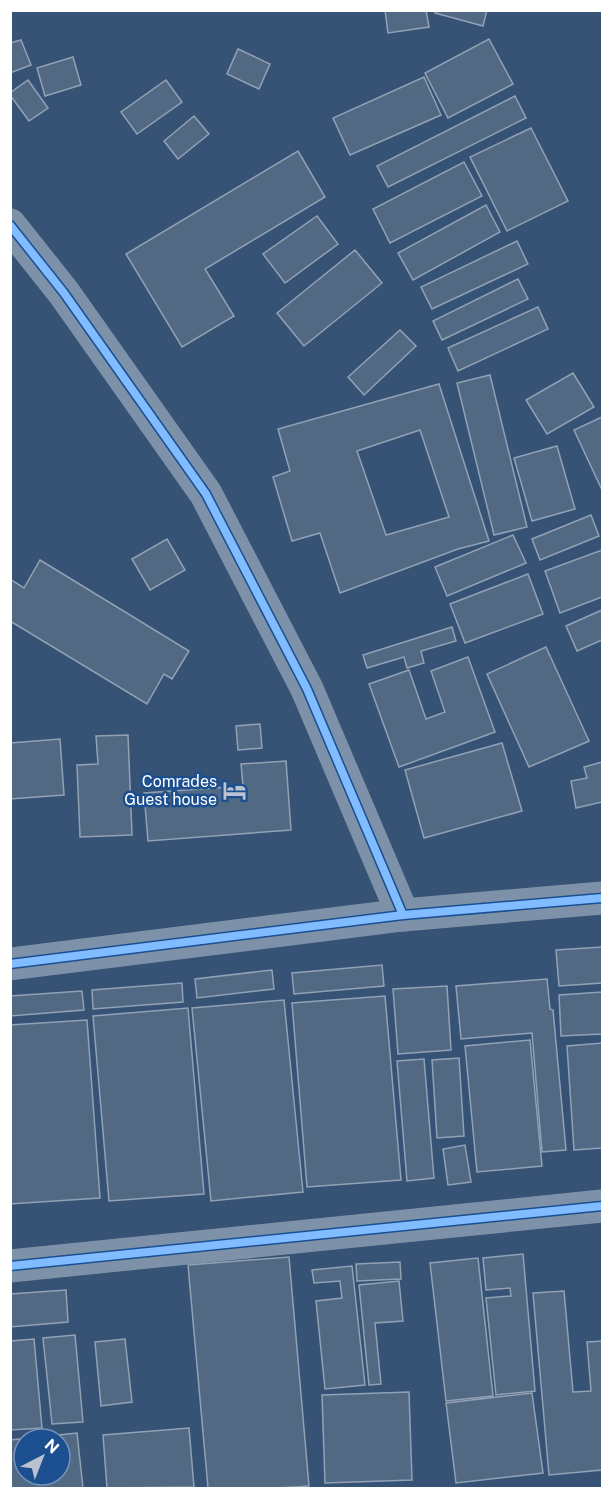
<svg xmlns="http://www.w3.org/2000/svg" width="613" height="1499" font-family="'Public Sans',sans-serif">
	<rect width="100%" height="100%" fill="#365274"/>
	<g fill="#526984" stroke="#92a2b6" stroke-width="1.5" fill-rule="evenodd">
		<path d="M 385,10 L 426,10 L 429,27 L 388,33 Z"/>
		<path d="M 436,10 L 487,10 L 483,26 L 435,13 Z"/>
		<path d="M 489,39 L 513,84 L 448,118 L 425,73 Z"/>
		<path d="M 21,40 L 31,65 L 10,73 L 10,43 Z"/>
		<path d="M 238,49 L 270,64 L 259,89 L 227,74 Z"/>
		<path d="M 73,57 L 81,85 L 45,96 L 37,68 Z"/>
		<path d="M 424,77 L 441,115 L 350,155 L 333,118 Z"/>
		<path d="M 28,80 L 48,108 L 29,121 L 10,95 L 10,93 Z"/>
		<path d="M 166,80 L 182,102 L 137,134 L 121,112 Z"/>
		<path d="M 515,96 L 526,118 L 388,187 L 377,166 Z"/>
		<path d="M 194,116 L 209,134 L 178,159 L 164,141 Z"/>
		<path d="M 531,128 L 568,201 L 507,231 L 470,157 Z"/>
		<path d="M 298,151 L 325,197 L 205,269 L 234,316 L 182,347 L 126,254 Z"/>
		<path d="M 464,162 L 482,196 L 390,243 L 373,209 Z"/>
		<path d="M 486,205 L 500,232 L 413,280 L 398,253 Z"/>
		<path d="M 317,216 L 338,244 L 285,283 L 263,254 Z"/>
		<path d="M 517,241 L 528,264 L 432,309 L 421,287 Z"/>
		<path d="M 355,250 L 382,283 L 304,346 L 277,313 Z"/>
		<path d="M 518,279 L 528,299 L 442,340 L 433,321 Z"/>
		<path d="M 538,307 L 548,329 L 458,371 L 448,348 Z"/>
		<path d="M 400,330 L 416,346 L 364,395 L 348,377 Z"/>
		<path d="M 573,373 L 594,407 L 547,434 L 526,400 Z"/>
		<path d="M 490,375 L 527,527 L 494,535 L 457,383 Z"/>
		<path d="M 439,384 L 489,541 L 458,549 L 340,593 L 320,533 L 292,541 L 273,477 L 290,471 L 278,429 ZM 420,430 L 449,517 L 386,535 L 357,451 Z"/>
		<path d="M 602,417 L 602,490 L 574,430 Z"/>
		<path d="M 557,446 L 575,509 L 532,521 L 514,458 Z"/>
		<path d="M 591,515 L 599,536 L 540,560 L 532,539 Z"/>
		<path d="M 513,535 L 526,563 L 447,596 L 435,567 Z"/>
		<path d="M 167,539 L 185,570 L 150,590 L 132,559 Z"/>
		<path d="M 602,550 L 602,597 L 560,613 L 545,571 Z"/>
		<path d="M 40,560 L 189,651 L 172,679 L 164,674 L 147,704 L 10,621 L 10,579 L 24,588 Z"/>
		<path d="M 528,574 L 543,614 L 465,643 L 450,604 Z"/>
		<path d="M 602,610 L 602,640 L 577,651 L 566,626 Z"/>
		<path d="M 452,627 L 456,641 L 421,651 L 424,663 L 407,668 L 404,657 L 367,668 L 363,655 Z"/>
		<path d="M 546,647 L 589,741 L 529,767 L 487,674 Z"/>
		<path d="M 468,657 L 495,732 L 399,767 L 369,684 L 409,670 L 426,719 L 445,712 L 431,671 Z"/>
		<path d="M 260,724 L 262,748 L 238,750 L 236,726 Z"/>
		<path d="M 128,735 L 132,835 L 80,837 L 77,765 L 98,764 L 96,736 Z"/>
		<path d="M 60,739 L 64,795 L 10,799 L 10,743 Z"/>
		<path d="M 502,743 L 522,811 L 424,838 L 405,770 Z"/>
		<path d="M 286,761 L 291,830 L 148,841 L 144,793 L 243,786 L 241,764 Z"/>
		<path d="M 602,762 L 602,802 L 576,808 L 571,781 L 587,778 L 584,767 Z"/>
		<path d="M 602,947 L 602,983 L 559,986 L 556,950 Z"/>
		<path d="M 382,965 L 384,986 L 294,994 L 292,973 Z"/>
		<path d="M 272,970 L 274,989 L 197,998 L 195,979 Z"/>
		<path d="M 547,979 L 550,1009 L 553,1010 L 566,1150 L 542,1152 L 532,1033 L 461,1039 L 456,986 Z"/>
		<path d="M 182,983 L 183,1002 L 93,1009 L 92,990 Z"/>
		<path d="M 447,986 L 451,1050 L 398,1054 L 393,989 Z"/>
		<path d="M 82,991 L 84,1010 L 10,1016 L 10,996 Z"/>
		<path d="M 602,992 L 602,1034 L 561,1036 L 559,995 Z"/>
		<path d="M 385,996 L 401,1180 L 307,1187 L 292,1003 Z"/>
		<path d="M 284,1000 L 303,1192 L 211,1201 L 192,1008 Z"/>
		<path d="M 188,1008 L 204,1194 L 109,1201 L 93,1016 Z"/>
		<path d="M 87,1020 L 100,1198 L 10,1204 L 10,1025 Z"/>
		<path d="M 530,1040 L 542,1166 L 477,1172 L 465,1046 Z"/>
		<path d="M 602,1043 L 602,1148 L 574,1150 L 567,1046 Z"/>
		<path d="M 459,1058 L 464,1136 L 437,1138 L 432,1060 Z"/>
		<path d="M 424,1059 L 434,1178 L 407,1181 L 397,1061 Z"/>
		<path d="M 465,1145 L 471,1182 L 448,1185 L 443,1149 Z"/>
		<path d="M 523,1254 L 535,1391 L 496,1395 L 486,1298 L 511,1296 L 510,1288 L 486,1290 L 483,1258 Z"/>
		<path d="M 289,1257 L 309,1486 L 277,1488 L 208,1488 L 188,1265 Z"/>
		<path d="M 478,1258 L 493,1396 L 446,1401 L 430,1263 Z"/>
		<path d="M 400,1262 L 401,1279 L 357,1281 L 356,1264 Z"/>
		<path d="M 352,1266 L 365,1385 L 325,1389 L 316,1301 L 342,1298 L 340,1281 L 314,1283 L 312,1270 Z"/>
		<path d="M 399,1281 L 403,1321 L 375,1323 L 381,1384 L 369,1385 L 359,1285 Z"/>
		<path d="M 66,1290 L 68,1322 L 10,1327 L 10,1294 Z"/>
		<path d="M 564,1291 L 573,1392 L 591,1391 L 587,1342 L 602,1341 L 602,1470 L 549,1475 L 533,1293 Z"/>
		<path d="M 75,1335 L 83,1422 L 52,1424 L 43,1338 Z"/>
		<path d="M 34,1339 L 42,1428 L 10,1430 L 10,1341 Z"/>
		<path d="M 125,1339 L 132,1402 L 101,1406 L 95,1342 Z"/>
		<path d="M 409,1392 L 412,1480 L 325,1483 L 322,1395 Z"/>
		<path d="M 532,1393 L 543,1473 L 456,1483 L 446,1403 Z"/>
		<path d="M 189,1428 L 194,1487 L 107,1488 L 103,1435 Z"/>
		<path d="M 77,1433 L 83,1488 L 10,1488 L 10,1440 ZM 24,1439 L 60,1439 L 60,1475 L 24,1475 Z"/>
	</g>
	<g fill="none" stroke-linecap="round" stroke-linejoin="round">
		<g stroke="#7d92a8" stroke-width="33">
			<path d="M 10,225 L 64,293 L 206,494 L 307,689 L 403,915"/>
			<path d="M 10,964 L 403,915 L 602,898"/>
			<path d="M 10,1266 L 602,1206"/>
		</g>
		<defs>
			<g id="cycleway">
				<path d="M 10,225 L 64,293 L 206,494 L 307,689 L 403,915"/>
				<path d="M 10,964 L 403,915 L 602,898"/>
				<path d="M 10,1266 L 602,1206"/>
			</g>
		</defs>
		<use href="#cycleway" stroke="#1b4f8f" stroke-width="11"/>
		<use href="#cycleway" stroke="#80bcff" stroke-width="8"/>
	</g>
	<defs>
		<symbol id="hotel-bare" viewBox="-9 -9 18 18"><path d="M-6-4.5h1.5V1H6V5H4.5V3h-9V5H-6ZM-4 0a1.8 1.8 0 1 1 3.6 0ZM.5 0V-2.5h3Q6-2.5 6 0Z" fill="#b9c2ce" stroke="#1b4f8f" stroke-width="2.5" paint-order="stroke"/></symbol>
	</defs>
	<g fill-rule="evenodd">
		<use href="#hotel-bare" x="218" y="774" width="33" height="33"/>
	</g>
	<g text-anchor="middle" stroke-width="5" stroke-linejoin="round" paint-order="stroke">
		<g font-size="16" fill="#fff" stroke="#1b4f8f" text-anchor="end">
			<text x="217" y="787">Comrades<tspan x="217" dy="18">Guest house</tspan></text>
		</g>
	</g>
	<rect width="613" height="1499" fill="none" stroke="#ffffff" stroke-width="24"/>
	<g transform="translate(42 1457) rotate(42)"><circle r="28" fill="#1b4f8f" stroke="#7695bc" stroke-width="1.5"/>
	<path d="M0-4.5L10 22L0 15L-10 22Z" fill="#b9c2ce"/>
	<text y="-9" font-size="16" font-weight="bold" text-anchor="middle" fill="#ffffff">N</text>
	</g>
</svg>
